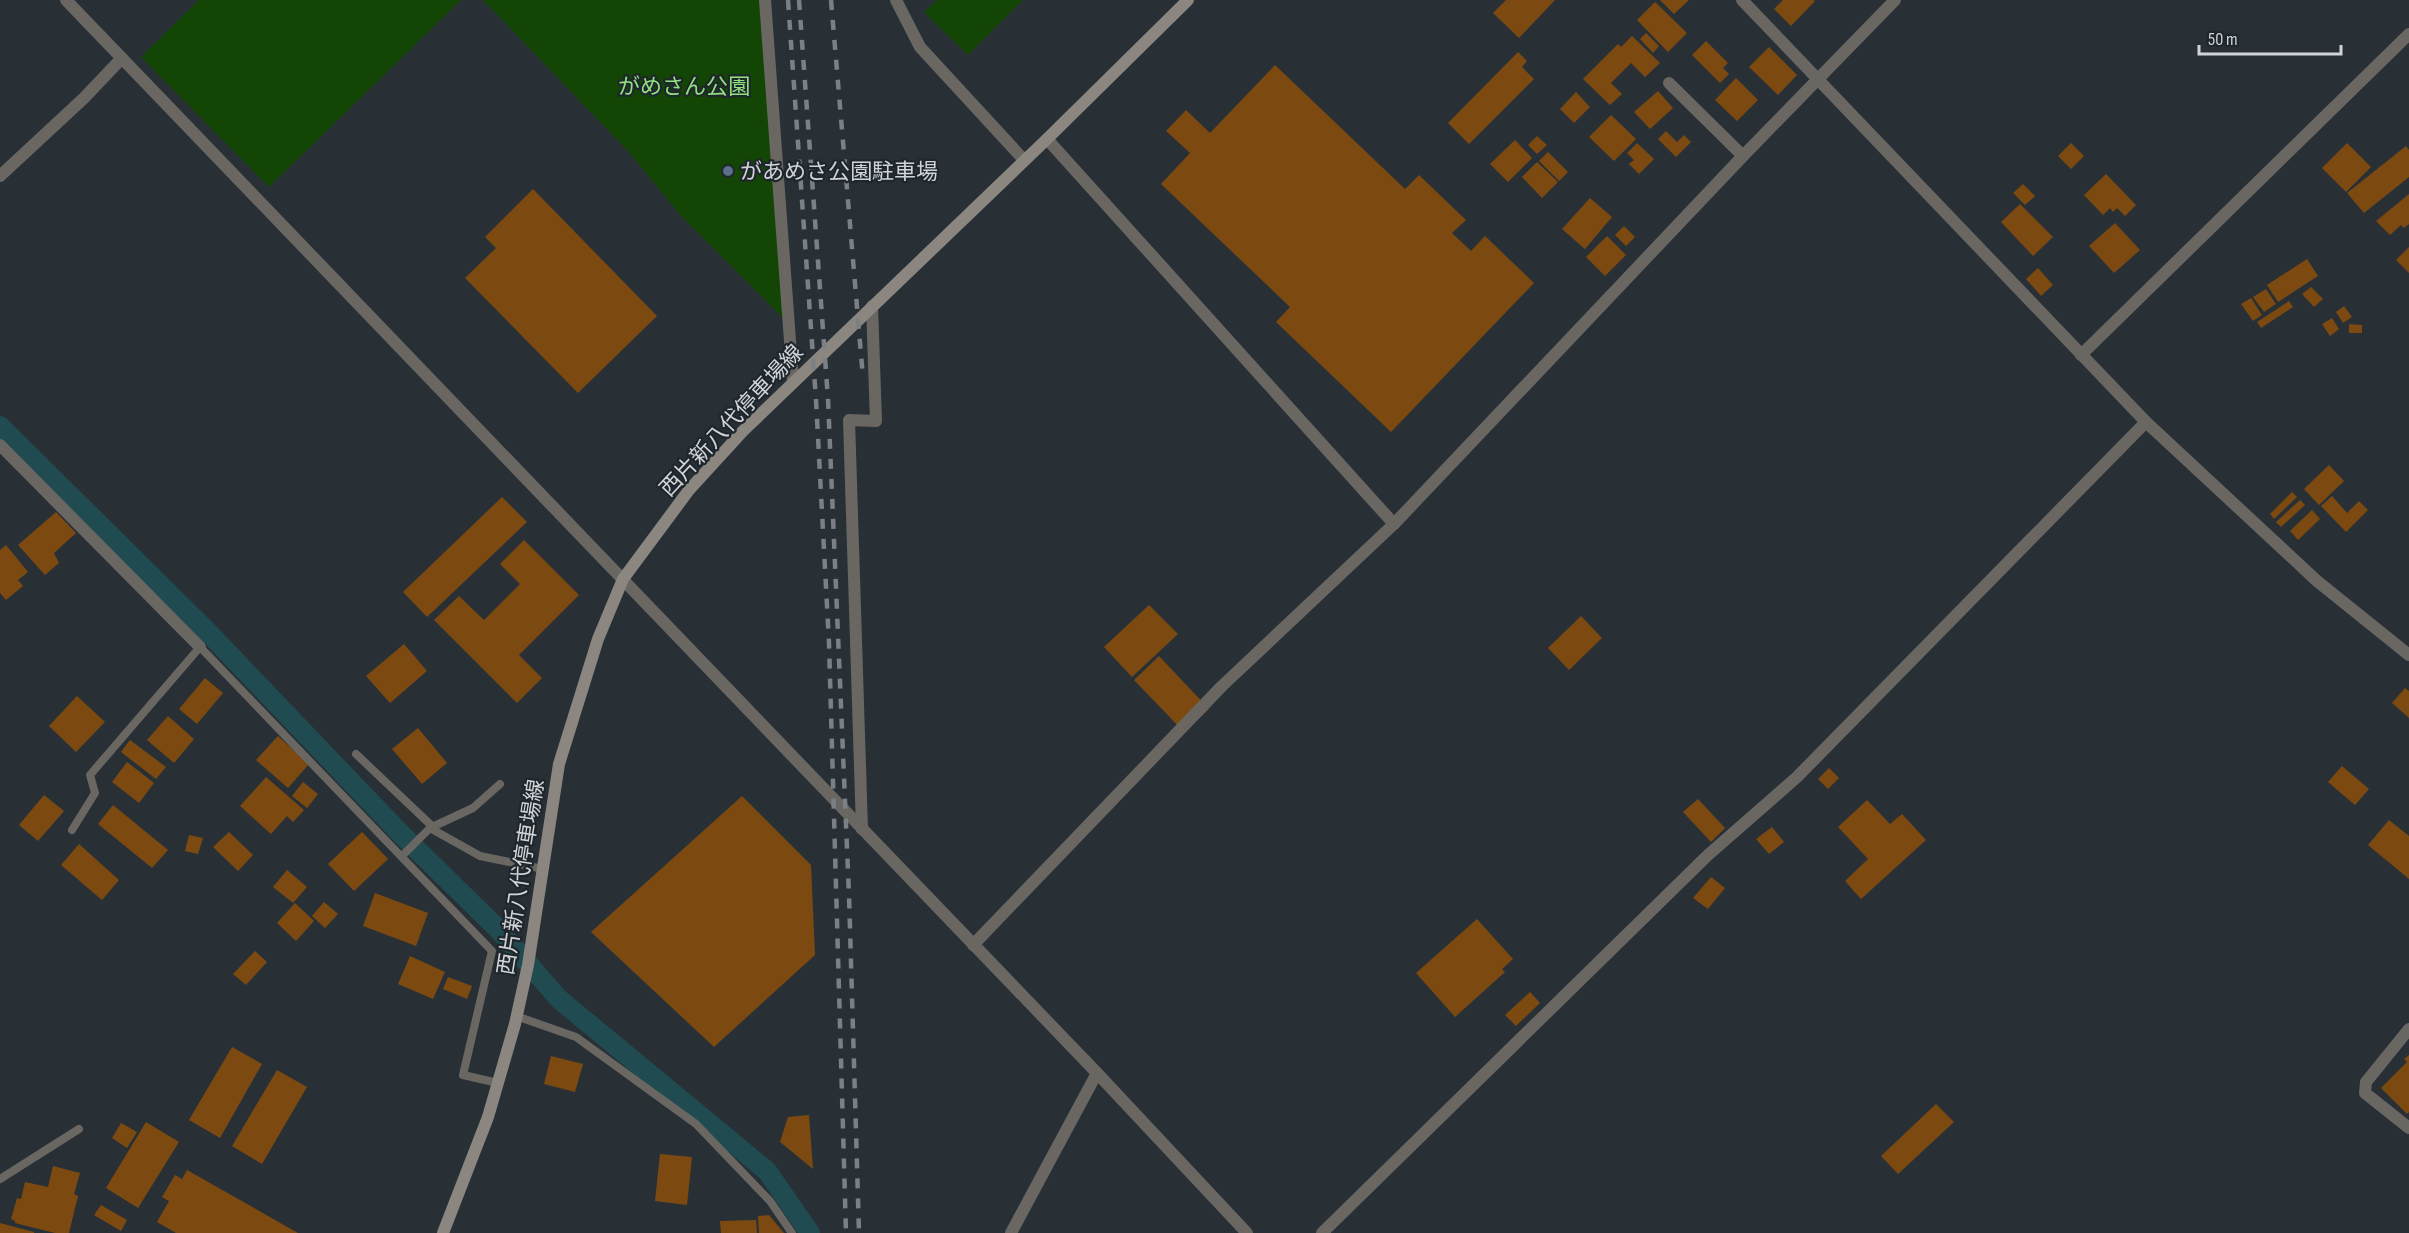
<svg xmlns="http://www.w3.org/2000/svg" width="2409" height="1233" font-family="'Sofia Sans Condensed','Noto Sans JP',sans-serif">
	<rect width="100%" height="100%" fill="#283036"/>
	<g fill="#134605">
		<path d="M 199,0 L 461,0 L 269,187 L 141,57 Z"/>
		<path d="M 483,0 L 761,0 L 784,319 L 682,217 L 628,151 Z"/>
		<path d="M 937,0 L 1023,0 L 968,55 L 924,12 Z"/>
	</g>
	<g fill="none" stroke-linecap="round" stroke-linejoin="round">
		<path stroke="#204b50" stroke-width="20" d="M 0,426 L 205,629 L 403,836 L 497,928 L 559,999 L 767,1171 L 810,1233"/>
	</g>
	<g fill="#7c4a10">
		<path d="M 1506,0 L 1555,0 L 1519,38 L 1493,13 Z"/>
		<path d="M 1660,0 L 1689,0 L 1674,14 Z"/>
		<path d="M 1783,0 L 1813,0 L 1815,1 L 1791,26 L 1774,9 Z"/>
		<path d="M 1655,2 L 1687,33 L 1668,52 L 1637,20 Z"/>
		<path d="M 1646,33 L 1659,46 L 1653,53 L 1640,39 Z"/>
		<path d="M 1632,36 L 1660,63 L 1645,77 L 1631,63 L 1611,83 L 1622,94 L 1610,105 L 1583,79 L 1618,44 L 1621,47 Z"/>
		<path d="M 1706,41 L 1728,63 L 1723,68 L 1729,74 L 1720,83 L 1692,55 Z"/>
		<path d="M 1769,47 L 1797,75 L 1778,95 L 1749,67 Z"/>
		<path d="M 1518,52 L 1527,61 L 1522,67 L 1534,79 L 1469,144 L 1448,123 Z"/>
		<path d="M 1275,65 L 1405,189 L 1419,175 L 1466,220 L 1452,233 L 1471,251 L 1485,236 L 1534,283 L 1391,432 L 1276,322 L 1290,307 L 1161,184 L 1190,153 L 1166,131 L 1186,110 L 1210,133 Z"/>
		<path d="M 1736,78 L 1758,100 L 1737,121 L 1715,100 Z"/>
		<path d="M 1658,91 L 1673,108 L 1650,129 L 1634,112 Z"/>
		<path d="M 1576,92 L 1590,107 L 1574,123 L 1560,109 Z"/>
		<path d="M 1611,115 L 1636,139 L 1614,161 L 1589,137 Z"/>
		<path d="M 1666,131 L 1677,142 L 1684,135 L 1691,142 L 1676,157 L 1658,139 Z"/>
		<path d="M 1537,136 L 1547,145 L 1537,154 L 1528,145 Z"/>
		<path d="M 1515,140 L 1532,158 L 1508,182 L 1490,164 Z"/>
		<path d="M 1637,143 L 1654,159 L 1639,174 L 1629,164 L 1634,160 L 1627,153 Z"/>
		<path d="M 2071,143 L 2084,156 L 2071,169 L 2058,156 Z"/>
		<path d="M 2347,143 L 2371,167 L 2346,192 L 2322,168 Z"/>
		<path d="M 2406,146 L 2409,150 L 2409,177 L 2364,213 L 2347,193 Z"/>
		<path d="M 1548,152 L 1568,172 L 1559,181 L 1539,161 Z"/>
		<path d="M 1537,162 L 1558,182 L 1542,198 L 1522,177 Z"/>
		<path d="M 2106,174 L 2136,205 L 2125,216 L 2117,208 L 2113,212 L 2110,208 L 2103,215 L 2084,195 Z"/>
		<path d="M 2023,184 L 2035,196 L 2025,205 L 2013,193 Z"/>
		<path d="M 533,189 L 657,316 L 578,393 L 465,278 L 496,248 L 485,237 Z"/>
		<path d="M 2409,194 L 2409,224 L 2404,228 L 2401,225 L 2390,235 L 2376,221 Z"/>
		<path d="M 1590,198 L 1612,217 L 1585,249 L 1562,229 Z"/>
		<path d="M 2020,204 L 2053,237 L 2033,256 L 2001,222 Z"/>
		<path d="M 2115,223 L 2140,250 L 2114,273 L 2089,246 Z"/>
		<path d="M 1624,226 L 1635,237 L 1626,246 L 1615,235 Z"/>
		<path d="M 1607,236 L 1626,255 L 1605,276 L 1586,257 Z"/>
		<path d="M 2409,247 L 2409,273 L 2396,260 Z"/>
		<path d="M 2307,259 L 2318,276 L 2278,302 L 2267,285 Z"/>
		<path d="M 2038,268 L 2053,285 L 2041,296 L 2026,279 Z"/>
		<path d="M 2311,287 L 2323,299 L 2314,307 L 2302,294 Z"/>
		<path d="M 2266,289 L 2276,304 L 2264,312 L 2253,297 Z"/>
		<path d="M 2251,298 L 2262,315 L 2253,321 L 2241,304 Z"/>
		<path d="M 2289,301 L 2293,307 L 2261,328 L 2257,322 Z"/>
		<path d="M 2344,306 L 2352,317 L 2343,323 L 2336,312 Z"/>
		<path d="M 2332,318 L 2339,329 L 2330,336 L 2322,324 Z"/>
		<path d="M 2349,324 L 2362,325 L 2362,333 L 2349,333 Z"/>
		<path d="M 2329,465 L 2344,481 L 2319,505 L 2304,489 Z"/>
		<path d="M 2292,492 L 2297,497 L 2274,519 L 2270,514 Z"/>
		<path d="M 2332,496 L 2347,513 L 2359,501 L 2368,510 L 2346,532 L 2321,506 Z"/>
		<path d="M 502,497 L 527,522 L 427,617 L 403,592 Z"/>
		<path d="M 2300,500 L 2305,505 L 2281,527 L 2276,522 Z"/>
		<path d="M 2312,510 L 2320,519 L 2298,540 L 2290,531 Z"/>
		<path d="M 56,512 L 76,533 L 54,553 L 59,563 L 45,575 L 18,545 Z"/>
		<path d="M 524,540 L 579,595 L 519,655 L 542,678 L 517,703 L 434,620 L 459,596 L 484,620 L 520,584 L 500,564 Z"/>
		<path d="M 6,545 L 28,572 L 18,580 L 23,586 L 6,600 L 0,593 L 0,550 Z"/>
		<path d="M 1149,605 L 1178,634 L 1132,677 L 1104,647 Z"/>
		<path d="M 1581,616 L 1602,638 L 1569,670 L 1548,648 Z"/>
		<path d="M 404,644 L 427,671 L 390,703 L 366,676 Z"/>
		<path d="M 1159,656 L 1209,709 L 1184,732 L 1134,680 Z"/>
		<path d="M 205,678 L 223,693 L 197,724 L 179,709 Z"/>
		<path d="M 2405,688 L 2409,691 L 2409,718 L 2392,703 Z"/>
		<path d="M 77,696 L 105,722 L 76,752 L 49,726 Z"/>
		<path d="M 168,716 L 194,739 L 174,763 L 147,740 Z"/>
		<path d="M 418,728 L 447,763 L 422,784 L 392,749 Z"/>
		<path d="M 278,736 L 309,764 L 288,788 L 256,760 Z"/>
		<path d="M 130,740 L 166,767 L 156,779 L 121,752 Z"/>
		<path d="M 127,762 L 154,783 L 139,803 L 112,782 Z"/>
		<path d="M 2342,766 L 2369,789 L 2355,805 L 2328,782 Z"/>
		<path d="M 1829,768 L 1839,778 L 1828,789 L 1818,779 Z"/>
		<path d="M 266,777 L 304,810 L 293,822 L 287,816 L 271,834 L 240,806 Z"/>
		<path d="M 303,782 L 318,794 L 307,808 L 292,796 Z"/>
		<path d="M 44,795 L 64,811 L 38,841 L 19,825 Z"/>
		<path d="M 742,796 L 811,865 L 815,955 L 714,1047 L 591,932 Z"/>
		<path d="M 1698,799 L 1725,828 L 1711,842 L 1683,812 Z"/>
		<path d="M 1867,800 L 1890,824 L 1902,814 L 1926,840 L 1861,899 L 1845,881 L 1868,859 L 1838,827 Z"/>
		<path d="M 113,805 L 168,850 L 152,868 L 98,824 Z"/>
		<path d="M 2389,820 L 2409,836 L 2409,879 L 2368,845 Z"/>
		<path d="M 1772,827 L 1784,842 L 1769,854 L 1756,839 Z"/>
		<path d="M 229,832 L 253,855 L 238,871 L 213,847 Z"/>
		<path d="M 362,832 L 388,859 L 354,891 L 328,864 Z"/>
		<path d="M 189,835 L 203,838 L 198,854 L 185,851 Z"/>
		<path d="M 79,844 L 119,880 L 102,900 L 61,865 Z"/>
		<path d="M 287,870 L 307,887 L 293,903 L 273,887 Z"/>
		<path d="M 1711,877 L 1725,888 L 1708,909 L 1693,898 Z"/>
		<path d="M 375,893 L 428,913 L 416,946 L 363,926 Z"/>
		<path d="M 324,902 L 338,914 L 325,928 L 312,916 Z"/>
		<path d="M 295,903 L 314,921 L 296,941 L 277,923 Z"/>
		<path d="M 1477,919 L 1513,959 L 1502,969 L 1505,972 L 1455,1017 L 1416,973 Z"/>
		<path d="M 255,951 L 267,962 L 246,985 L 233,974 Z"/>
		<path d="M 410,956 L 445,972 L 433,999 L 398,984 Z"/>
		<path d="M 448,977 L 472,986 L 467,999 L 443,989 Z"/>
		<path d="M 1530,992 L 1540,1003 L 1516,1026 L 1505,1015 Z"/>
		<path d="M 232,1047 L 262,1064 L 220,1138 L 189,1120 Z"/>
		<path d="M 2409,1055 L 2409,1112 L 2407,1114 L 2381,1088 L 2407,1062 L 2404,1059 Z"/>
		<path d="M 551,1056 L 583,1064 L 575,1092 L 544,1084 Z"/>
		<path d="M 277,1070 L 307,1087 L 262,1164 L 232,1146 Z"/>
		<path d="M 1936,1104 L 1954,1122 L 1898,1174 L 1881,1156 Z"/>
		<path d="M 809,1115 L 813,1169 L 780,1142 L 788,1117 Z"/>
		<path d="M 146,1122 L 179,1142 L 138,1208 L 106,1188 Z"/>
		<path d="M 121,1123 L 137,1132 L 127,1148 L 112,1138 Z"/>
		<path d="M 660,1154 L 692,1157 L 687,1205 L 655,1201 Z"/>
		<path d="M 53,1166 L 80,1173 L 74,1194 L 78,1196 L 69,1233 L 55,1233 L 15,1223 L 15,1221 L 11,1219 L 17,1198 L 21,1199 L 25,1182 L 48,1187 Z"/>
		<path d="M 187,1170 L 254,1208 L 298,1233 L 176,1233 L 157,1222 L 169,1201 L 162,1197 L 175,1175 L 182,1179 Z"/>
		<path d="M 101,1205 L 127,1220 L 121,1231 L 94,1215 Z"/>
		<path d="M 769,1215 L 784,1233 L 759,1233 L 758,1216 Z"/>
		<path d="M 756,1220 L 757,1233 L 721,1233 L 720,1221 Z"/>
		<path d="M 0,1223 L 34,1232 L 34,1233 L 0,1233 Z"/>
	</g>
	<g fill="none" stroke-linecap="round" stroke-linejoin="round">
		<g stroke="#6a6763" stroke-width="8">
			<path d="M 356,754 L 433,827"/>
			<path d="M 500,784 L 473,808 L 430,828 L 480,856 L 543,869"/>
			<path d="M 72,830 L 95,793 L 90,775 L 200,647 L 492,951 L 463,1075 L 498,1083"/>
			<path d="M 402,856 L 430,828"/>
			<path d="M 516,1016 L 576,1037 L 696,1124 L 770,1201 L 792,1233"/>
			<path d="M 0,1179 L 79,1129"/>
		</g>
		<g stroke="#6a6763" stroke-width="12">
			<path d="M 765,0 L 793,382"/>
			<path d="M 1742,0 L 2146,422 L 2317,581 L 2409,655"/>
			<path d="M 1669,83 L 1743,156"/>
			<path d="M 1047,139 L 1394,524"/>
			<path d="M 0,176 L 84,98 L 122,58"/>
			<path d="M 2081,355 L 2409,34"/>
			<path d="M 0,445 L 200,647"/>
			<path d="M 862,829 L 849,420 L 876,421 L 872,306"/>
			<path d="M 973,945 L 1222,686 L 1394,524 L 1743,156 L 1895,0"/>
			<path d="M 2409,1029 L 2366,1082 L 2365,1093 L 2409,1128"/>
			<path d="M 1011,1233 L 1097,1073"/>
			<path d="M 1322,1233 L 1708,855 L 1797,777 L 2146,422"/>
		</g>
		<g stroke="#6a6763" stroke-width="12">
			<path d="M 66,0 L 1097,1073 L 1247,1233"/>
			<path d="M 896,0 L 920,47 L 1024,160"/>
		</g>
		<path stroke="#8b8680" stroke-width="12" d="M 443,1233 L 488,1117 L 515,1024 L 528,965 L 559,764 L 598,639 L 623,579 L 689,490 L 743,431 L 1047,139 L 1188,0"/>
		<g stroke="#7a8085" stroke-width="4.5" stroke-dasharray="10 10" stroke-linecap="butt">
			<path d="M 788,0 L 816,400 L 829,643 L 846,1233"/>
			<path d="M 799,0 L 828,399 L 849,895 L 859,1233"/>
			<path d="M 831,0 L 863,378"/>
		</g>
	</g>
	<circle fill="#5c6f8a" stroke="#1f262c" stroke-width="2" cx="728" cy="171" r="6"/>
	<g text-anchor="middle" stroke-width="4.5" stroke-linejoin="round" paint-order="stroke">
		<g font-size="22" fill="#91e080" stroke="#1f262c">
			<text x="684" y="94">がめさん公園</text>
		</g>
		<g font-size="22" fill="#d0d4d8" stroke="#1f262c" text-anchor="start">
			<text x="740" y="179">があめさ公園駐車場</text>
		</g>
		<g font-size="22" fill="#d0d4d8" stroke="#1f262c">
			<text transform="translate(731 420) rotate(-47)" y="8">西片新八代停車場線</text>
			<text transform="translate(520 877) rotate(-81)" y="8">西片新八代停車場線</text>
		</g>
	</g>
	<path d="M2199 45v9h142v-9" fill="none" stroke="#d0d4d8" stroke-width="3"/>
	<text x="2208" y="45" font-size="18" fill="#d0d4d8" stroke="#1f262c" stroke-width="4.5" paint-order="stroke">50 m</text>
</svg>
